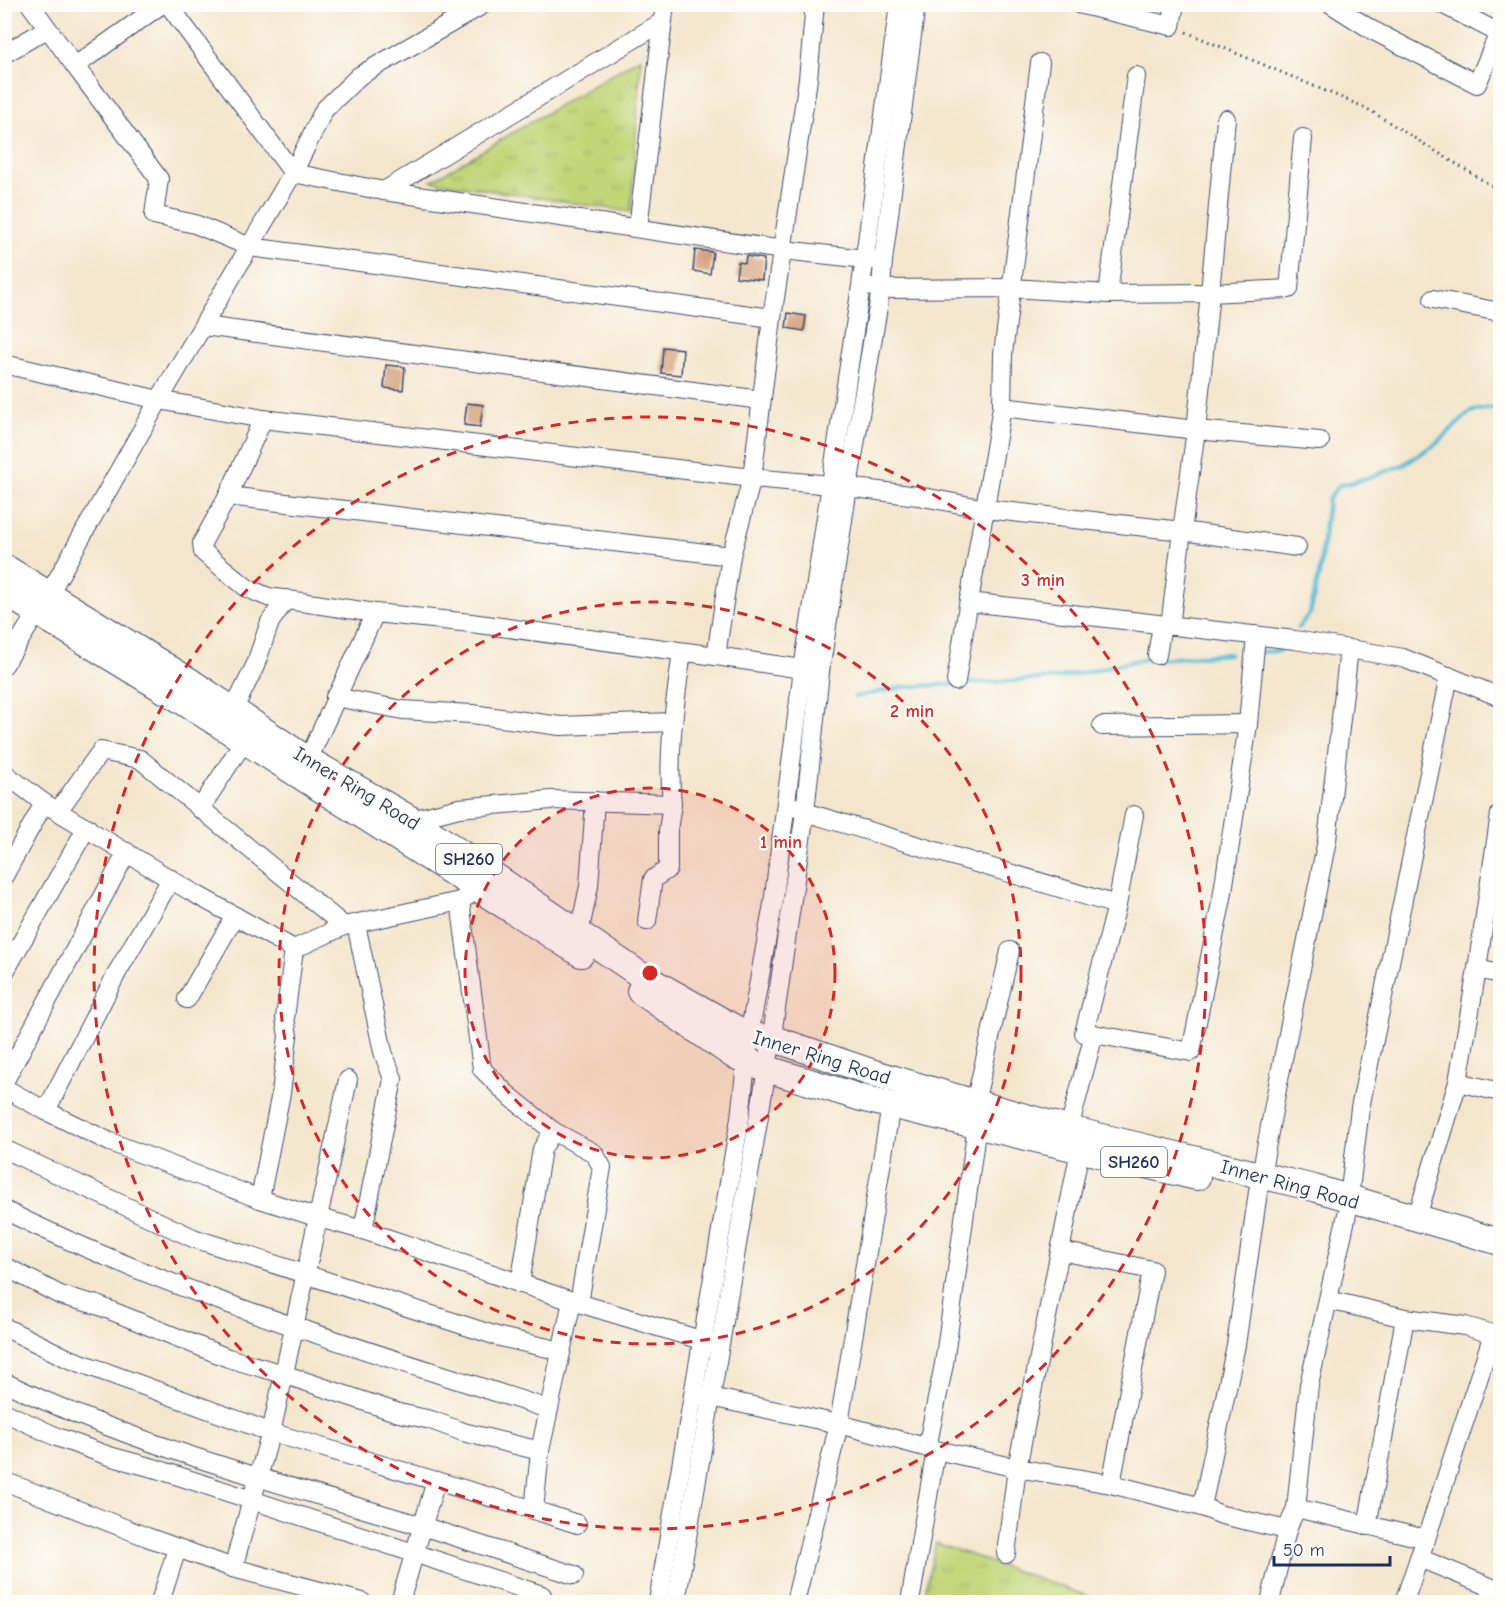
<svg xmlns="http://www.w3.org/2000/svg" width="1505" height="1607" font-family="'Comic Neue',sans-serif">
	<defs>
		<pattern id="park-tufts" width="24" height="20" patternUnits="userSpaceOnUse" patternTransform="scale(1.5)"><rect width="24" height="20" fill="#c2d578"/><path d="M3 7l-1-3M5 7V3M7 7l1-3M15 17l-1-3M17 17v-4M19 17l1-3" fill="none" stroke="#a6b76a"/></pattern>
	</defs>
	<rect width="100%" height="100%" fill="#fdfcf7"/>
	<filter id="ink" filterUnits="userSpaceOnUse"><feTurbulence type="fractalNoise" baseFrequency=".0167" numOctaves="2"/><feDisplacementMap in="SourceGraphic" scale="12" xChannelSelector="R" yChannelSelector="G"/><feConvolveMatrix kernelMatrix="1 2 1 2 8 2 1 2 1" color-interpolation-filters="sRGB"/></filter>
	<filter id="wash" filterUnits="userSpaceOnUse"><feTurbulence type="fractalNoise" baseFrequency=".008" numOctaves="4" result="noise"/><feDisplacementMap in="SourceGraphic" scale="24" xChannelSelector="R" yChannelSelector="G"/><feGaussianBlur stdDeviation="1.35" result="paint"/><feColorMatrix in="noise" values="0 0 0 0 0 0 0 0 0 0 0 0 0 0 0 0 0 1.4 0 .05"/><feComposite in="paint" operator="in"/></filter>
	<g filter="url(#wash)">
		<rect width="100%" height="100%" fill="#f4e6cd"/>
		<g fill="url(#park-tufts)" stroke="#6e826b" stroke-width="1.5">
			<path d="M 641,57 L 631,212 L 431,181 Z"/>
			<path d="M 936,1543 L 1104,1602 L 922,1602 Z"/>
		</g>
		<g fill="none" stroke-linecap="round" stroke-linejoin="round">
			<g stroke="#55bad3" stroke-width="4.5">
				<path d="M 1298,628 L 1310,613 L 1319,575 L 1328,500 L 1338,486 L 1368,478 L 1403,465 L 1437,443 L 1470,412 L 1500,406"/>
				<path d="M 1257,652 L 1279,651"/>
				<path d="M 855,697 L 904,687 L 1059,678 L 1139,660 L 1229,654"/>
			</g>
		</g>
		<g id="blocks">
			<g fill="#d29c74">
				<path d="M 695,250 L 713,252 L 710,274 L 693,271 Z"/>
				<path d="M 746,256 L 764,259 L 762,280 L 736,277 L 738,262 L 745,263 Z"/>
				<path d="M 788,313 L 806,316 L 804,331 L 786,328 Z"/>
				<path d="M 663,347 L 683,349 L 681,375 L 661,373 Z"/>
				<path d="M 386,365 L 405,367 L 403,390 L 384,388 Z"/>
				<path d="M 467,403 L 483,405 L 480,427 L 464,425 Z"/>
			</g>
		</g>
	</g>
	<g filter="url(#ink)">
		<use href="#blocks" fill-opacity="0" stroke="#3c4a6f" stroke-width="1.5"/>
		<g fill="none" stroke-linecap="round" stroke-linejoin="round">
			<defs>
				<g id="minor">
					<path d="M 30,4 L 75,66 L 162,4"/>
					<path d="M 168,4 L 293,173 L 384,191 L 783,250 L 875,260"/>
					<path d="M 1078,4 L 1171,26 L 1175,4"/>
					<path d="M 1331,4 L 1372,30 L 1477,84 L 1499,33"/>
					<path d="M 1442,4 L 1499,33 L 1500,28"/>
					<path d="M 4,54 L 47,29"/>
					<path d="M 1040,63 L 1003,354 L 1002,407 L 969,602 L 1295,640 L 1403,658 L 1500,697"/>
					<path d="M 75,66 L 159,179 L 154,215 L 195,224 L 250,247 L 772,318"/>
					<path d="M 1226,119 L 1210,293 L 1289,289 L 1303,138"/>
					<path d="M 384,191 L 662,22"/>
					<path d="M 638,228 L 665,4"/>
					<path d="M 872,287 L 881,289 L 1012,288 L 1108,294 L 1210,293 L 1196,430 L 1182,531 L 1297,547"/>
					<path d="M 1108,294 L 1136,76"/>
					<path d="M 1433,299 L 1500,312"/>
					<path d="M 204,326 L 761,400"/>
					<path d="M 4,364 L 159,400 L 263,419 L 752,478 L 831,485 L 918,496 L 986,509 L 1182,531 L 1170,626"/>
					<path d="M 1002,407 L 1196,430 L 1320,441"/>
					<path d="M 228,496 L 263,419"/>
					<path d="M 731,556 L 228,496 L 202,543 L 203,552 L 247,588 L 268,597 L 375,613 L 471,623 L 716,656 L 815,671"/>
					<path d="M 1157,655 L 1162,625"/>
					<path d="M 716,656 L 731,556 L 752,478 L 772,318 L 808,79 L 815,4"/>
					<path d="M 4,665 L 49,594 L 159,400 L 293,173 L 324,110 L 359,76 L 484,4"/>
					<path d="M 956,681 L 969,599"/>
					<path d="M 335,697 L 403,710 L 472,714 L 560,726 L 673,722"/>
					<path d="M 233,711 L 255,666 L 270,622 L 286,599"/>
					<path d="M 1102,726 L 1248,724"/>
					<path d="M 308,760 L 375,613"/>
					<path d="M 4,773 L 44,803 L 190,891 L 294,949 L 344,926 L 460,901 L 477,890"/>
					<path d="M 795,807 L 805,812 L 1117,905 L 1134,815"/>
					<path d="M 200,809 L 244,741"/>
					<path d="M 58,811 L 101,751 L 140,759 L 344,926"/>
					<path d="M 412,820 L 459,808 L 551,800 L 672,804 C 667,753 675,703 682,652"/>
					<path d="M 4,876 L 44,803"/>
					<path d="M 460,901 L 482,1069 L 507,1094 L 553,1131 L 594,1153 L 602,1167 L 579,1303"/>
					<path d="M 647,921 L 653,879 L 668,869 L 668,830 L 672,804"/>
					<path d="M 356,924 L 383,1052 L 393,1079 L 363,1230"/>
					<path d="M 579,934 L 589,886 L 595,801"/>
					<path d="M 1477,969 L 1500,814"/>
					<path d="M 4,973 L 87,827"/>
					<path d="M 187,999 L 235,916"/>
					<path d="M 1094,1034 L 1084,1033 L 1117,905"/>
					<path d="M 4,1082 L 127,852"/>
					<path d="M 1458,1082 L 1477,969 L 1500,974"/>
					<path d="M 4,1088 L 46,1111 L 110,1142 L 260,1199 L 319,1218 L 363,1230 L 572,1301 L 714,1344"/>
					<path d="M 975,1103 L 1010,951"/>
					<path d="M 46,1111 L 118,971 L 171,879"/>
					<path d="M 1069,1129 L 1094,1034 L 1191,1052 L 1222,898 L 1248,724 L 1256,635"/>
					<path d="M 4,1149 L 193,1238 L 500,1337 L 561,1351"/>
					<path d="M 1349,1198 L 1360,1108 L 1449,676"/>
					<path d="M 260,1199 L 281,1093 L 288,1036 L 285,1018 L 294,949"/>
					<path d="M 4,1210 C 177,1296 365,1349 548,1409"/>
					<path d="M 1417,1217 L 1458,1082 L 1500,1092"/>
					<path d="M 1061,1251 L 1152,1270 L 1111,1484"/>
					<path d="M 4,1266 L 60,1295 L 97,1305 L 228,1358 L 283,1374 L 399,1413 L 431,1420 L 463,1432 L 540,1451"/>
					<path d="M 520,1284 L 542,1149 L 553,1131"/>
					<path d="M 1328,1300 L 1405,1318 L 1367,1526"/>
					<path d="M 1405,1318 L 1465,1326 L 1493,1334 L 1426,1539"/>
					<path d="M 4,1327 L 67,1358 L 270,1432 L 534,1510 L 540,1451 L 572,1301"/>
					<path d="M 4,1382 C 137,1446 281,1484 422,1526 C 473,1542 523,1559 574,1575"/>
					<path d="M 700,1395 L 839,1424 L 936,1450 L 1017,1468 L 1111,1484 L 1202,1507 L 1222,1515 L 1287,1530 L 1296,1508 L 1426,1539 L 1419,1558 L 1500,1591"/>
					<path d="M 4,1412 L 57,1437 L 109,1456 L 157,1469 L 542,1595"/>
					<path d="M 927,1448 L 944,1364 L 977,1125"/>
					<path d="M 4,1481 L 147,1537 L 233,1568 L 362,1602"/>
					<path d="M 1202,1507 L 1236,1345 L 1258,1192 L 1276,1094 L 1327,840 L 1349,649"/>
					<path d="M 1296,1508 L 1309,1385 L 1347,1214"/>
					<path d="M 534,1510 L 577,1524"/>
					<path d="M 1006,1554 L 1017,1468 L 1080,1150"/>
					<path d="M 233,1568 L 273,1424 L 348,1080"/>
					<path d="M 160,1602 L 177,1549"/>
					<path d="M 400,1602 L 436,1481"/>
					<path d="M 658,1602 L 740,1118 L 749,1036 L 773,904 L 803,669 L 861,286 L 899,4"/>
					<path d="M 676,1602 L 767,1069 L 805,812 L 820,672 L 848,487 L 881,289 L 883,261 L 916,4"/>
					<path d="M 795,1602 L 839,1424 L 891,1105"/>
					<path d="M 910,1602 L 936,1450"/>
					<path d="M 1270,1602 L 1287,1530"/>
					<path d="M 1404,1602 L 1419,1558"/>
				</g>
				<g id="highway">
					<path d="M 4,567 L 188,680 L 308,760 L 412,820 L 639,974 L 749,1036 L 771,1038 L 874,1073 L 975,1103 L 1069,1129 L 1314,1188 L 1500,1242"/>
					<path d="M 4,592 L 179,699 L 581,954"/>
					<path d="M 640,991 L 733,1055 L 767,1069 L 865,1099 L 1197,1177"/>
				</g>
			</defs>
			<use href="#minor" stroke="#3c4a6f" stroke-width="20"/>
			<use href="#highway" stroke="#3c4a6f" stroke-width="28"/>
			<path stroke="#3c4a6f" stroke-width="3" stroke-dasharray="1.5 4.5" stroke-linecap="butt" d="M 1186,32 L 1366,108 L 1500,191"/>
			<use href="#minor" stroke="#fff" stroke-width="18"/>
			<use href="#highway" stroke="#fff" stroke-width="26"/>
		</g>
	</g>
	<circle cx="650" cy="973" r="185" fill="#d62828" fill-opacity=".12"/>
	<g fill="none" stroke="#d62828" stroke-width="3" stroke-dasharray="10 8">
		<circle cx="650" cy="973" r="185"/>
		<circle cx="650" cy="973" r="371"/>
		<circle cx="650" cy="973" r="556"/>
	</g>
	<g text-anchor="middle" stroke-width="4.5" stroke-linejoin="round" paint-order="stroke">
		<g fill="#fdfcf7" stroke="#5f6c8c" stroke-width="1.5">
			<rect x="436" y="844" width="66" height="30" rx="4.5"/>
			<rect x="1101" y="1147" width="66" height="30" rx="4.5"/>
		</g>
		<g font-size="18" font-weight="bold" fill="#1b2f5e">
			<text x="469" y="865">SH260</text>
			<text x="1134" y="1168">SH260</text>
		</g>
		<g font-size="20" fill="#1b2f5e" stroke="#fdfcf7">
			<text transform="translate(357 788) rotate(31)" y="7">Inner Ring Road</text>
			<text transform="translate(822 1057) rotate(17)" y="7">Inner Ring Road</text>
			<text transform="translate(1290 1184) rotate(15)" y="7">Inner Ring Road</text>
		</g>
	</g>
	<circle cx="650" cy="973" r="9" fill="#d62828" stroke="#fdfcf7" stroke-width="3"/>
	<g font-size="18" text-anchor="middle" font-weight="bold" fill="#d62828" stroke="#fdfcf7" stroke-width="4.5" stroke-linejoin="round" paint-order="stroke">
		<text x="1043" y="586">3 min</text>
		<text x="912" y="717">2 min</text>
		<text x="781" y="848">1 min</text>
	</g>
	<rect width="1505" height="1607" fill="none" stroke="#fdfcf7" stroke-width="24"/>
	<path d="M1274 1556v9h116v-9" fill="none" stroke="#1b2f5e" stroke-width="3"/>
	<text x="1283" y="1556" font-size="18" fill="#1b2f5e" stroke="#fdfcf7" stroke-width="4.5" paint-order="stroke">50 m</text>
</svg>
